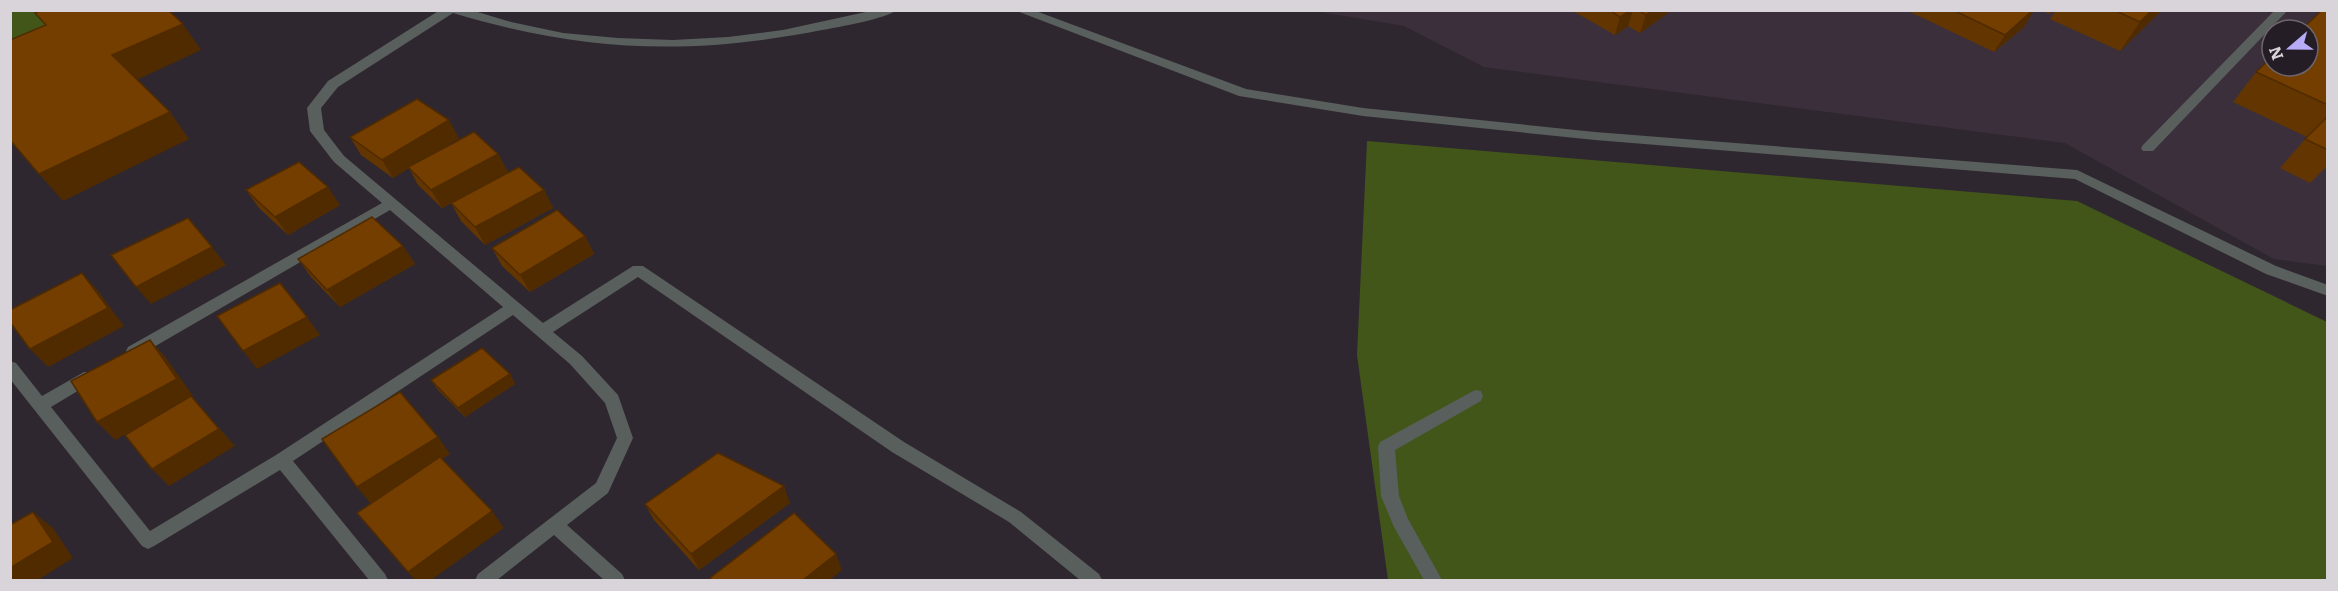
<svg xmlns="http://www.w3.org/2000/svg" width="2338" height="591" font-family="Literata,serif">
	<rect width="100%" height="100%" fill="#2f272f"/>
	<path fill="#3c2f3c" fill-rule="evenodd" d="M 1315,11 L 2327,11 L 2327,266 L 2274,259 L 2065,143 L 1484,67 L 1404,26 ZM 2272,30 L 2308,30 L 2308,66 L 2272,66 Z"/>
	<g fill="#42561a">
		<path d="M 11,11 L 76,11 L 11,50 Z"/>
		<path d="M 1367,141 L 2077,201 L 2327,322 L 2327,580 L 1388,580 L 1357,355 Z"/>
	</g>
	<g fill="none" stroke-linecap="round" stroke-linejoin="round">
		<g fill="#595f5c" fill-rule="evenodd">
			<path d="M 440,10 L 471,10 L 511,22 L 563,33 L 618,38 L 673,40 L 728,37 L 783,30 L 875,10 L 897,10 C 885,19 839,27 822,30 C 689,56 583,52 453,13 L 338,87 L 321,108 L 324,130 L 344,156 L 543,323 L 633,266 L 643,266 L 904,442 L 1021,512 L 1099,574 L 1102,580 L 1080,580 L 1009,522 L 892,452 L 638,277 L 553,332 L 582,356 L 618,395 L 633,438 L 608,493 L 567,525 L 622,574 L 625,580 L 604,580 L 554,535 L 497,580 L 475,580 L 478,574 L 596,483 L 617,438 L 605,403 L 570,364 L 513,315 L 293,461 L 385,574 L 388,580 L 369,580 L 280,470 L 154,546 L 148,549 L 142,546 L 10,379 L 10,361 L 16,363 L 42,396 L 84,372 L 96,372 L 98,376 L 96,380 L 51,407 L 150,531 L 276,455 L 503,307 L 390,210 L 140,355 L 128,355 L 126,351 L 128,347 L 382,203 L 334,162 L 310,131 L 307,108 L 328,81 Z"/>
			<path d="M 1014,10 L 1033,10 L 1246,89 L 1363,108 L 1595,132 L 2077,170 L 2276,266 L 2328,285 L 2328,296 L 2266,274 L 2075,179 L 1595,140 L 1363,116 L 1239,96 Z"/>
			<path d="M 2275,10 L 2288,10 L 2153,151 L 2143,151 L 2141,148 L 2143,145 Z"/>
			<path d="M 1475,390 L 1481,391 L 1483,396 L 1481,401 L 1395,450 L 1399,496 L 1408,519 L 1442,580 L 1424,580 L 1394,527 L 1381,496 L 1378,447 L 1380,442 Z"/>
		</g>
	</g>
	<g fill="#633500">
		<path d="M 1571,10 L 1672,10 L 1640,33 L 1628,26 L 1615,35 Z"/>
		<path d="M 1906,10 L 2034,10 L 2024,27 L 1994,52 Z"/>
		<path d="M 2040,10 L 2053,10 L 2049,14 Z"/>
		<path d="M 2056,10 L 2162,10 L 2120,51 L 2050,19 Z"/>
		<path d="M 2328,10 L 2328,165 L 2310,183 L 2280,168 L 2307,137 L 2233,102 L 2256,72 Z"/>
		<path d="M 350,137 L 459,138 L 439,150 L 498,154 L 508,172 L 442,208 L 418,185 L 409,168 L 393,178 L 361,155 Z"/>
		<path d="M 246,190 L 340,205 L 288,235 L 259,208 Z"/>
		<path d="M 544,190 L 553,208 L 485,245 L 461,221 L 451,203 Z"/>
		<path d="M 585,236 L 594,254 L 530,292 L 502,266 L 492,248 Z"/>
		<path d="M 403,246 L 415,264 L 340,307 L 311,277 L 298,259 Z"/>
		<path d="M 510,374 L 515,384 L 465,417 L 438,390 L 431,380 Z"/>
		<path d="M 790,503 L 699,570 L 654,520 L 645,504 Z"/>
	</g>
	<g fill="#502b00">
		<path d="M 1630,10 L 1633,10 L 1628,26 L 1615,35 L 1620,17 Z"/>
		<path d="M 1652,10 L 1672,10 L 1640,33 L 1646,15 Z"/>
		<path d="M 2034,10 L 2024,27 L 1994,52 L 2005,35 Z"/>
		<path d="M 2152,10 L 2162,10 L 2120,51 L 2140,22 Z"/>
		<path d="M 183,24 L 201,50 L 132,82 L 112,55 Z"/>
		<path d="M 170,112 L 189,139 L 63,201 L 39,174 Z"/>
		<path d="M 449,120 L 459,138 L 409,168 L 408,167 L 409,168 L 393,178 L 382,160 Z"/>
		<path d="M 498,154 L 508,172 L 442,208 L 431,190 Z"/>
		<path d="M 328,187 L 340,205 L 288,235 L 275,217 Z"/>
		<path d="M 544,190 L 553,208 L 485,245 L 475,227 Z"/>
		<path d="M 585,236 L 594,254 L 530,292 L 520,275 Z"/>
		<path d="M 403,246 L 415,264 L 340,307 L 327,290 Z"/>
		<path d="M 212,247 L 226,265 L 151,304 L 136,287 Z"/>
		<path d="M 82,273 L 98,291 L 124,326 L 48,367 L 30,349 Z"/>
		<path d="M 307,317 L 320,335 L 257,369 L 243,351 Z"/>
		<path d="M 150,340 L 166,358 L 193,396 L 192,397 L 235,446 L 169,486 L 152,469 L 192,397 L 115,440 L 97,422 Z"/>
		<path d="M 510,374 L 515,384 L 465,417 L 458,408 Z"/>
		<path d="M 438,437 L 450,454 L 371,504 L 357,487 Z"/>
		<path d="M 784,486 L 790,503 L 699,570 L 691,554 Z"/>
		<path d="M 492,511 L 504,528 L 431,580 L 415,580 L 408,572 Z"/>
		<path d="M 33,512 L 53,528 L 73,558 L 38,580 L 10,580 L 10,568 Z"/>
		<path d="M 836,554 L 842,570 L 830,580 L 803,580 Z"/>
	</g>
	<g fill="#733e00" stroke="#502b00" stroke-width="1.5">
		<path d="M 42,10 L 168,10 L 183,24 L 112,55 L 170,112 L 39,174 L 10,140 L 10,40 L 46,25 L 35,13 Z"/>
		<path d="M 1609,10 L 1630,10 L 1620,17 Z"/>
		<path d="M 1638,10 L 1652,10 L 1646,15 Z"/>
		<path d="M 1953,10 L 2033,10 L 2005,35 Z"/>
		<path d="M 2114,10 L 2152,10 L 2140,22 Z"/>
		<path d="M 2322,10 L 2328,10 L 2328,105 L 2256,72 L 2272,57 L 2272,66 L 2308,66 L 2308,30 L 2301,30 Z"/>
		<path d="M 417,99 L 449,120 L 382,160 L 350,137 Z"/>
		<path d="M 2328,116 L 2328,150 L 2305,139 Z"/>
		<path d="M 474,132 L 498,154 L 431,190 L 408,167 Z"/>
		<path d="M 299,162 L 328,187 L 275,217 L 246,190 Z"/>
		<path d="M 519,167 L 544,190 L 475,227 L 451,203 Z"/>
		<path d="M 557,210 L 585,236 L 520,275 L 492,248 Z"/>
		<path d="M 372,217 L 403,246 L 327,290 L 298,259 Z"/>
		<path d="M 188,218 L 212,247 L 136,287 L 111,255 Z"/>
		<path d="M 82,273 L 108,308 L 30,349 L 10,322 L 10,310 Z"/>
		<path d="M 280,283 L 307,317 L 243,351 L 217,316 Z"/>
		<path d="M 150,340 L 177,379 L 97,422 L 71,381 Z"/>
		<path d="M 482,348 L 510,374 L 458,408 L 431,380 Z"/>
		<path d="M 400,392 L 438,437 L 357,487 L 322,439 Z"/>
		<path d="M 191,396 L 219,429 L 152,469 L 125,435 Z"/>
		<path d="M 718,453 L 784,486 L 691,554 L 645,504 Z"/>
		<path d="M 440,457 L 492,511 L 408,572 L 357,513 Z"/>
		<path d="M 33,512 L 53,542 L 10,568 L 10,525 Z"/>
		<path d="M 794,513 L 836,554 L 803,580 L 712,580 L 710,578 Z"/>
	</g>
	<rect width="2338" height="591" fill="none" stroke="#d9d4d9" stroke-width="24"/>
	<g transform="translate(2290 48) rotate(250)"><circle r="28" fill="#251d25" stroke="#6d666d" stroke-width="1.5"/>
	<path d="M0-4.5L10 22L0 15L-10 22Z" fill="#b7abf8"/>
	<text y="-9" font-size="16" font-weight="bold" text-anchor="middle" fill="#d9d4d9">N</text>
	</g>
</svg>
